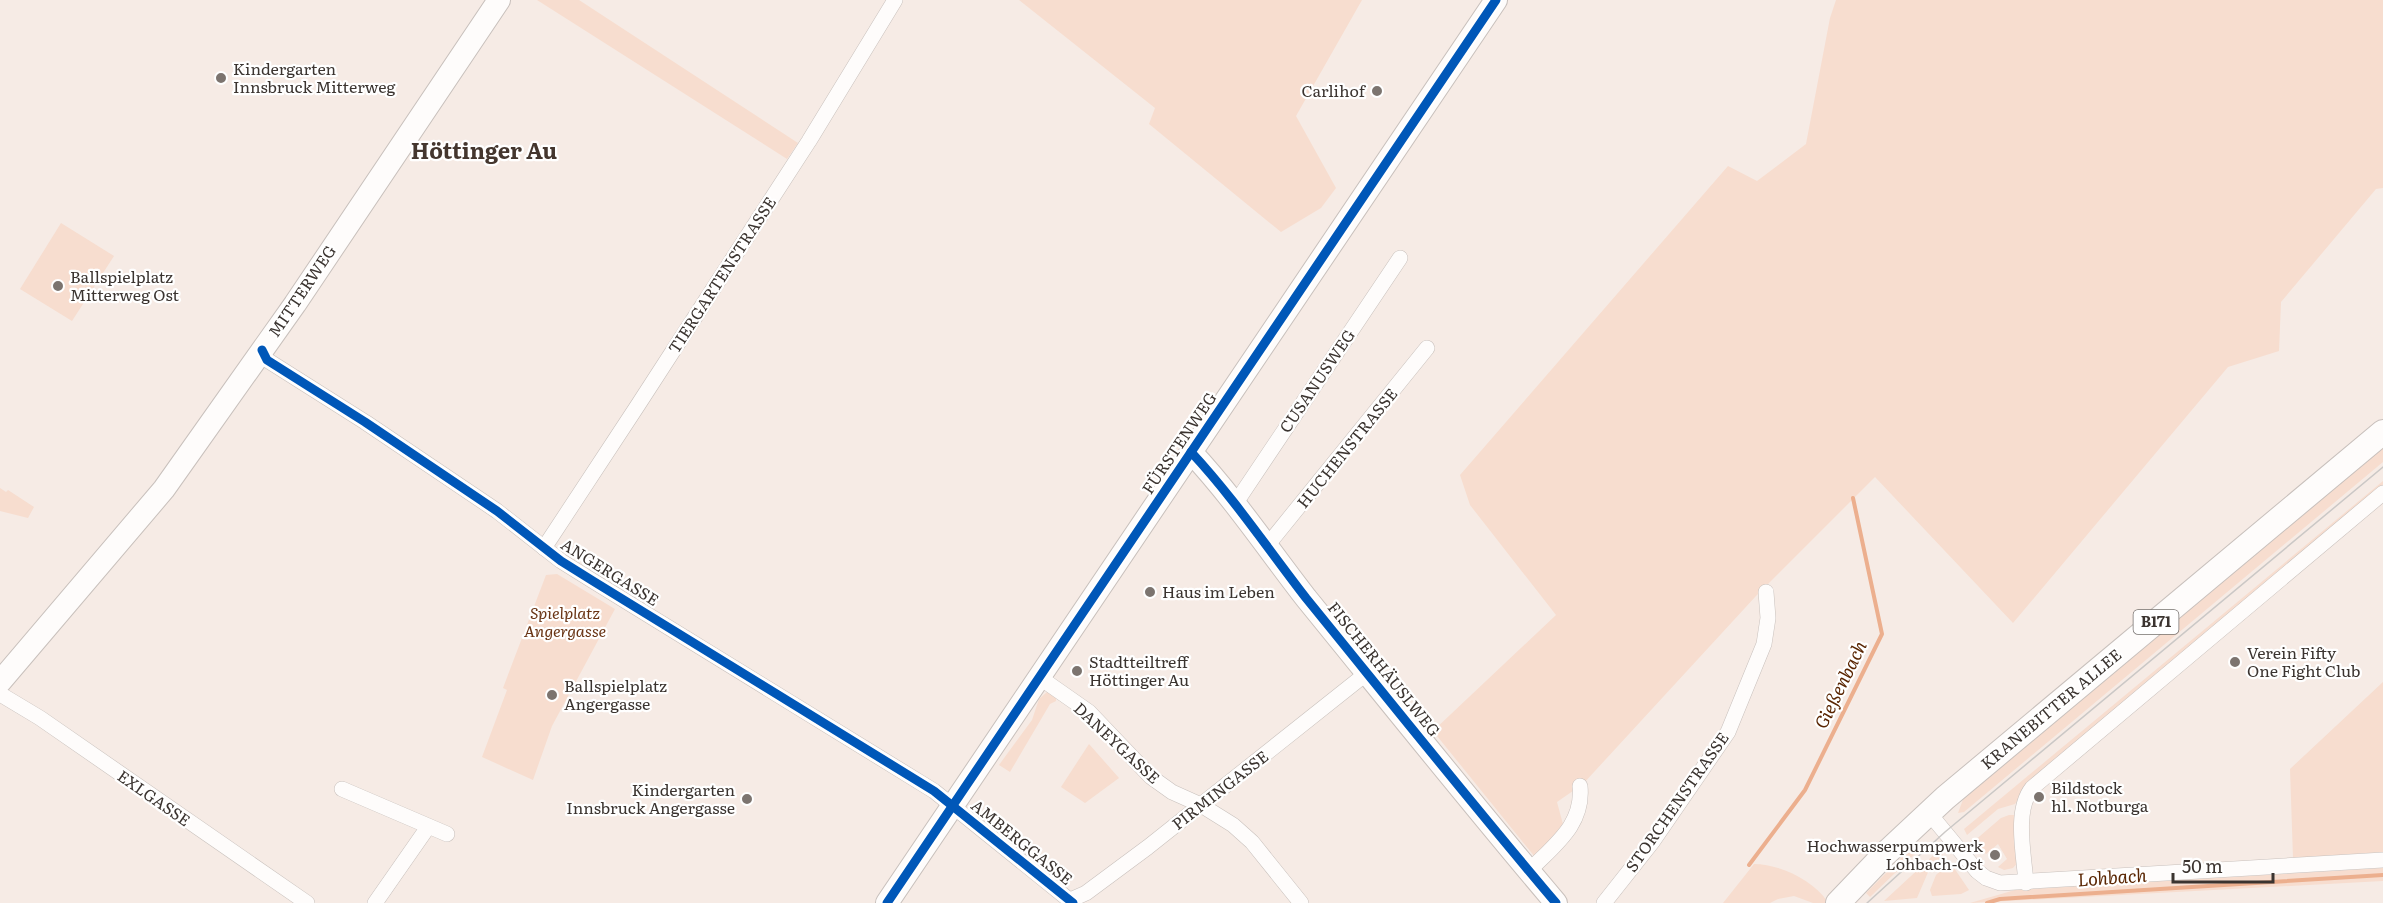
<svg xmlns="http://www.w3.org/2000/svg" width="2383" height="903" font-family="Literata,serif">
	<rect width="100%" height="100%" fill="#f6ebe5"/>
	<g fill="#f7ddcf">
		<path d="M 537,0 L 579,0 L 798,143 L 787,159 Z"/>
		<path d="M 1019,0 L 1362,0 L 1296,116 L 1336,188 L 1321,208 L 1281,232 L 1149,124 L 1155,108 Z"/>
		<path d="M 1836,0 L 2383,0 L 2383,188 L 2376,189 L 2281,302 L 2279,351 L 2228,367 L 2013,623 L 1875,477 L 1756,596 L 1583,784 L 1557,802 L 1564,828 L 1535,857 L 1433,731 L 1556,615 L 1470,505 L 1460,475 L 1728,166 L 1757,181 L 1806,144 L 1830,18 Z"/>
		<path d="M 61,223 L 114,256 L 72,321 L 20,289 Z"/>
		<path d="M 2383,442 L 2383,462 L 1964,812 L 1958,813 L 1965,794 Z"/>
		<path d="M 2383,481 L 2383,487 L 2028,784 L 2015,804 L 1998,809 L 1967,835 L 1964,829 Z"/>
		<path d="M 0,488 L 6,492 L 8,490 L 34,507 L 28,518 L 0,511 Z"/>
		<path d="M 557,574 L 615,609 L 552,726 L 533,780 L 482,757 L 507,690 L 503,688 L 546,575 Z"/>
		<path d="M 2383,682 L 2383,852 L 2293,858 L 2290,769 Z"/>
		<path d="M 1047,692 L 1056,698 L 1056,701 L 1050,704 L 1010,772 L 999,765 L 1032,720 L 1039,699 Z"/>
		<path d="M 1089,744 L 1119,778 L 1085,803 L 1061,787 Z"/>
		<path d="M 2009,815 L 2015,815 L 2018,862 L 2013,868 L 2004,870 L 1998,867 L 2007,859 L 1998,844 L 1986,854 L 1984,852 L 1981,853 L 1973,842 L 2001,818 Z"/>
		<path d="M 1920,846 L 1920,849 L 1870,897 L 1866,893 L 1904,855 Z"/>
		<path d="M 1938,851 L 1943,855 L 1929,870 L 1917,898 L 1884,901 Z"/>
		<path d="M 1950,862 L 1969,890 L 1961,894 L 1932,896 L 1930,890 L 1936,875 Z"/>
		<path d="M 1754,864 C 1779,864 1813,880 1827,901 L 1826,903 L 1813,903 L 1794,896 L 1778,899 L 1770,903 L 1723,903 Z"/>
		<path d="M 2383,868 L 2383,881 L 1970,903 L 2015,890 Z"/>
	</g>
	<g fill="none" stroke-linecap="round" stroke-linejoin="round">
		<g stroke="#ecaf8e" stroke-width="4">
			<path d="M 1749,865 L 1805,790 L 1882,634 L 1853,498"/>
			<path d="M 1987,903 L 2000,899 L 2383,875"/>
		</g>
		<defs>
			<g id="street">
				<path d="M 262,350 L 267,360 L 365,422 L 497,511 L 561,561 L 593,581 L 934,791 L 1073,903"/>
				<path d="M 1235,504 L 1400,258"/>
				<path d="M 1266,547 L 1427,348"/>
				<path d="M 544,548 L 638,405 L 809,141 L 895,0"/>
				<path d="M 1039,677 L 1089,712 L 1151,777 L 1172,792 L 1201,805 L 1233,825 L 1252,842 L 1301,903"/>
				<path d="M 0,694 L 40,718 L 307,903"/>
				<path d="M 342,789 L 447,834"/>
				<path d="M 1929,813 L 1977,871 L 1986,878 L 2000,883 L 2383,860"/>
				<path d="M 1529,871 C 1554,845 1584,825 1580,786"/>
				<path d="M 2026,883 C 2024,854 2014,811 2032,788 L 2383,493"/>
				<path d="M 1070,900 L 1086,893 L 1148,847 L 1367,673"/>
				<path d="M 375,903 L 428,827"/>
				<path d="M 1604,903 L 1653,841 L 1728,732 L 1764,644 L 1768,618 L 1766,592"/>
			</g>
			<g id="secondary">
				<path d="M 1191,452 C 1233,497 1268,549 1306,598 C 1389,700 1471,803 1556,903"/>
				<path d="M 0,682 L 164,489 L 295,304 L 499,0"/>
				<path d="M 887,903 L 1496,0"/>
			</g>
			<path id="primary" d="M 1838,903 L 1884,855 L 1945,798 L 2383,432"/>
		</defs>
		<use href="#street" stroke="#c8c0bc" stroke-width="16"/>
		<use href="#secondary" stroke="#c8c0bc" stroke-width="24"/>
		<use href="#primary" stroke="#c8c0bc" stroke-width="26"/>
		<use href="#street" stroke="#fefcfb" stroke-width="15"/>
		<use href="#secondary" stroke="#fefcfb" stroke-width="22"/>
		<use href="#primary" stroke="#fefcfb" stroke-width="24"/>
		<path stroke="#cbc8c6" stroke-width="1.5" d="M 1867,903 L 1945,832 L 2383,467"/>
		<defs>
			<g id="cycleway">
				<path d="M 262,350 L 267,360 L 365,422 L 497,511 L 561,561 L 593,581 L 934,791 L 1073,903"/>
				<path d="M 1191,452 C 1233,497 1268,549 1306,598 C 1389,700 1471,803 1556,903"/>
				<path d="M 887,903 L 1496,0"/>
			</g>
		</defs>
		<use href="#cycleway" stroke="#fff" stroke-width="13"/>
		<use href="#cycleway" stroke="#0057b8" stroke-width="9"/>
	</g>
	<g fill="#7c746f" stroke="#fff" stroke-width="2">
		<circle cx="221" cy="78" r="6"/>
		<circle cx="1377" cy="91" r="6"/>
		<circle cx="58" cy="286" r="6"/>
		<circle cx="1150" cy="592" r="6"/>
		<circle cx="2235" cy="662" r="6"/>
		<circle cx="1077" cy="671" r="6"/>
		<circle cx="552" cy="695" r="6"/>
		<circle cx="2039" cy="797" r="6"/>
		<circle cx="747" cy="799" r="6"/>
		<circle cx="1995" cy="855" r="6"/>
	</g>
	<g text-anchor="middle" stroke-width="4.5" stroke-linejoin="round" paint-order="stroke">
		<rect fill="#fff" stroke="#76716e" stroke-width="1.5" x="2133.5" y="610" width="45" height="24" rx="4.5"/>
		<g font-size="15" font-weight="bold" fill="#3b3430">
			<text x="2156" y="627">B171</text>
		</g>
		<g font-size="16" fill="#3b3430" stroke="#fff" text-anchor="start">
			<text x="233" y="75">Kindergarten<tspan x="233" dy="18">Innsbruck Mitterweg</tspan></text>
			<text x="1365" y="97" text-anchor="end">Carlihof</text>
			<text x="70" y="283">Ballspielplatz<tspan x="70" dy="18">Mitterweg Ost</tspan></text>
			<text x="1162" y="598">Haus im Leben</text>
			<text x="2247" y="659">Verein Fifty<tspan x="2247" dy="18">One Fight Club</tspan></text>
			<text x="1089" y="668">Stadtteiltreff<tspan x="1089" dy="18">Höttinger Au</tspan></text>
			<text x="564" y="692">Ballspielplatz<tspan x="564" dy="18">Angergasse</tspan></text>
			<text x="2051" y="794">Bildstock<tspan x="2051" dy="18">hl. Notburga</tspan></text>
			<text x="735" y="796" text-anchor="end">Kindergarten<tspan x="735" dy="18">Innsbruck Angergasse</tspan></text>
			<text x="1983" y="852" text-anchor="end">Hochwasserpumpwerk<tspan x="1983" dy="18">Lohbach-Ost</tspan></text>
		</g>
		<g font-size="16" fill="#3b3430" stroke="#fff">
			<text transform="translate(722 275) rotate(-57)" y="6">TIERGARTENSTRASSE</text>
			<text transform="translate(302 291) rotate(-56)" y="6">MITTERWEG</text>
			<text transform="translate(1317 381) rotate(-56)" y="6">CUSANUSWEG</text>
			<text transform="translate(1179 443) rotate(-56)" y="6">FÜRSTENWEG</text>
			<text transform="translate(1347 448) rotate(-51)" y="6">HUCHENSTRASSE</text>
			<text transform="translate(610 572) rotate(32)" y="6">ANGERGASSE</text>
			<text transform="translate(1384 669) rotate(51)" y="6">FISCHERHÄUSLWEG</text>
			<text transform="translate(2051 709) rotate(-40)" y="6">KRANEBITTER ALLEE</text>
			<text transform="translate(1117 743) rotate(43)" y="6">DANEYGASSE</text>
			<text transform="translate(1220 790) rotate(-38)" y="6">PIRMINGASSE</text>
			<text transform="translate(154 798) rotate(35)" y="6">EXLGASSE</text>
			<text transform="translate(1677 802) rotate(-55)" y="6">STORCHENSTRASSE</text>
			<text transform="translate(1022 842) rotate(39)" y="6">AMBERGGASSE</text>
		</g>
		<g font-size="16" font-style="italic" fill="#693414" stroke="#fff">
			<text x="565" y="619">Spielplatz<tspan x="565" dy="18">Angergasse</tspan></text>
		</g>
		<g font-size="18" font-style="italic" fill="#5a2603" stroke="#fff">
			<text transform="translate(1841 685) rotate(-64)" y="6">Gießenbach</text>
			<text transform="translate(2112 878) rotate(-4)" y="6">Lohbach</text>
		</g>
		<g font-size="22" font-weight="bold" fill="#44362e" stroke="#fff">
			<text x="484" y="159">Höttinger Au</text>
		</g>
	</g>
	<path d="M2173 873v9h100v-9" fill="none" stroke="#3b3430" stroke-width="3"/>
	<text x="2182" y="873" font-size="18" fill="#3b3430" stroke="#ffffff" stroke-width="4.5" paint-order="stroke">50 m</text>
</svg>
